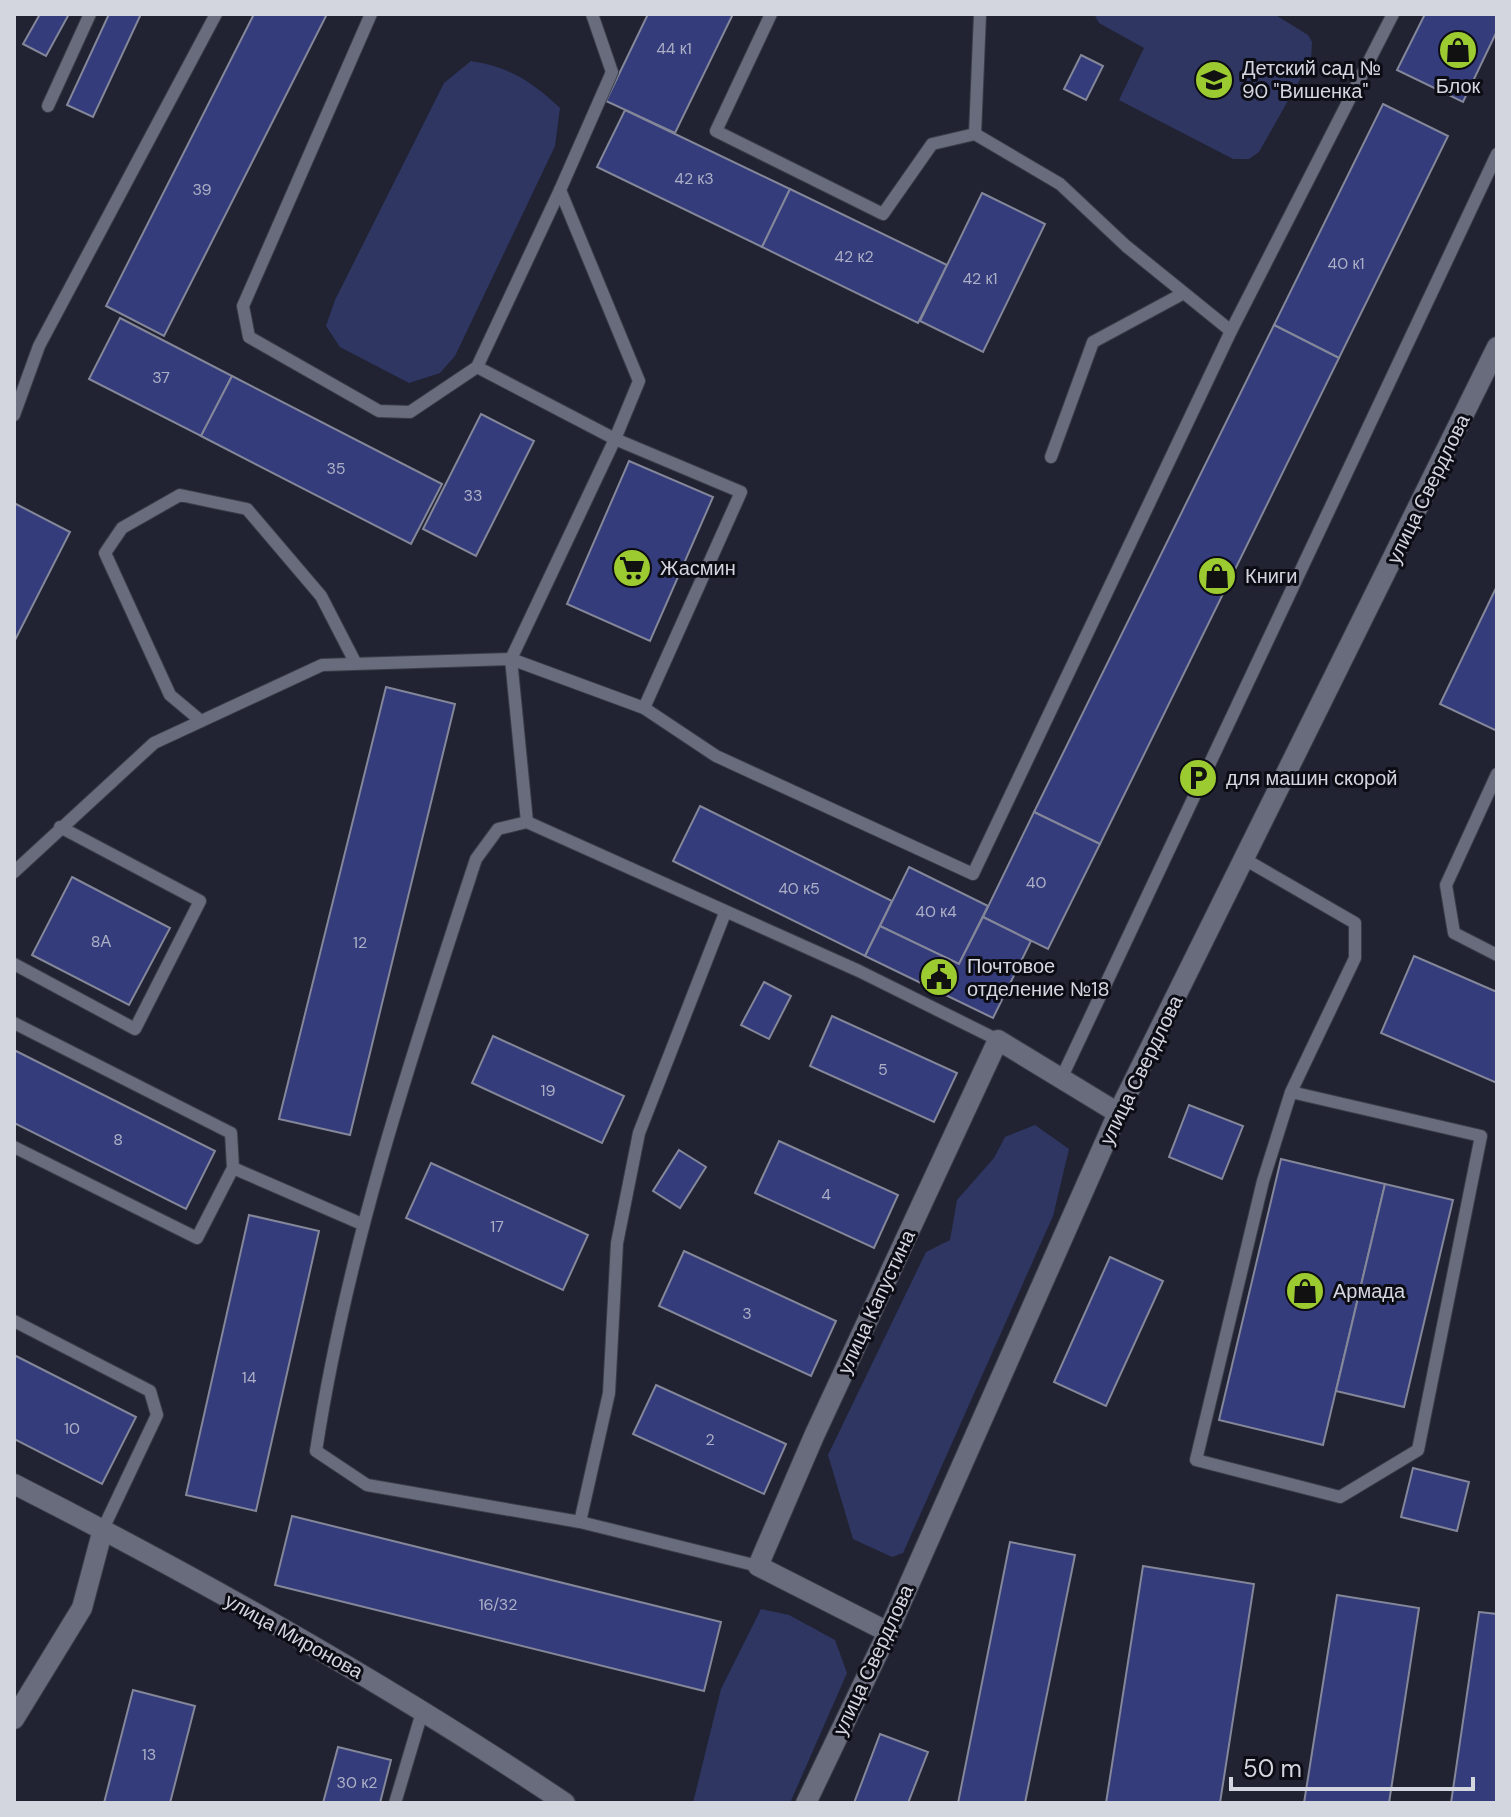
<svg xmlns="http://www.w3.org/2000/svg" width="1511" height="1817" font-family="'DM Sans',sans-serif">
	<rect width="100%" height="100%" fill="#212332"/>
	<g fill="#2f3662">
		<path d="M 1094,14 L 1274,14 L 1308,35 L 1312,42 L 1311,60 L 1259,152 L 1249,159 L 1233,159 L 1119,100 L 1144,48 L 1099,23 Z"/>
		<path d="M 471,61 C 510,67 532,82 560,108 L 555,146 L 455,356 L 440,373 L 409,383 L 340,347 L 326,326 L 335,300 L 444,83 Z"/>
		<path d="M 1035,1125 L 1069,1149 L 1053,1216 L 903,1553 L 892,1557 L 853,1539 L 828,1455 L 926,1252 L 950,1240 L 957,1200 L 994,1158 L 1005,1137 Z"/>
		<path d="M 761,1609 L 789,1615 L 835,1640 L 847,1673 L 790,1803 L 693,1803 L 721,1689 Z"/>
	</g>
	<g fill="#353c7b" stroke="#838799" stroke-width="2">
		<path d="M 40,14 L 69,14 L 46,56 L 23,44 Z"/>
		<path d="M 109,14 L 141,14 L 93,117 L 67,105 Z"/>
		<path d="M 254,14 L 327,14 L 164,336 L 106,306 Z"/>
		<path d="M 648,14 L 733,14 L 675,133 L 606,101 Z"/>
		<path d="M 1425,14 L 1497,14 L 1497,31 L 1463,102 L 1397,70 Z"/>
		<path d="M 1081,55 L 1103,66 L 1086,100 L 1064,89 Z"/>
		<path d="M 1383,104 L 1448,136 L 1339,358 L 1274,325 Z"/>
		<path d="M 625,110 L 790,189 L 762,247 L 597,167 Z"/>
		<path d="M 790,189 L 947,265 L 918,323 L 762,247 Z"/>
		<path d="M 982,193 L 1045,224 L 983,352 L 920,321 Z"/>
		<path d="M 120,318 L 232,376 L 201,436 L 89,379 Z"/>
		<path d="M 1274,325 L 1339,358 L 1100,844 L 1034,812 Z"/>
		<path d="M 232,376 L 442,484 L 411,544 L 201,436 Z"/>
		<path d="M 481,414 L 534,441 L 476,556 L 423,529 Z"/>
		<path d="M 629,461 L 713,497 L 650,641 L 567,604 Z"/>
		<path d="M 14,503 L 70,532 L 14,642 Z"/>
		<path d="M 1497,586 L 1497,731 L 1440,704 Z"/>
		<path d="M 386,687 L 455,704 L 350,1135 L 279,1119 Z"/>
		<path d="M 700,806 L 892,901 L 865,956 L 673,861 Z"/>
		<path d="M 1034,812 L 1100,844 L 1048,949 L 983,917 Z"/>
		<path d="M 909,867 L 988,906 L 959,964 L 880,926 Z"/>
		<path d="M 72,877 L 170,928 L 129,1005 L 32,955 Z"/>
		<path d="M 983,917 L 1031,941 L 993,1018 L 865,956 L 880,926 L 959,964 Z"/>
		<path d="M 1414,956 L 1497,992 L 1497,1083 L 1381,1033 Z"/>
		<path d="M 764,982 L 791,996 L 769,1039 L 741,1025 Z"/>
		<path d="M 832,1016 L 957,1073 L 934,1122 L 810,1066 Z"/>
		<path d="M 493,1036 L 624,1096 L 602,1143 L 472,1083 Z"/>
		<path d="M 14,1050 L 215,1151 L 186,1209 L 14,1123 Z"/>
		<path d="M 1189,1105 L 1243,1126 L 1222,1179 L 1169,1157 Z"/>
		<path d="M 779,1141 L 898,1195 L 874,1248 L 755,1193 Z"/>
		<path d="M 679,1150 L 706,1167 L 680,1208 L 653,1191 Z"/>
		<path d="M 1281,1159 L 1385,1184 L 1323,1445 L 1219,1420 Z"/>
		<path d="M 431,1163 L 588,1235 L 563,1290 L 406,1218 Z"/>
		<path d="M 1385,1184 L 1453,1200 L 1404,1407 L 1336,1391 Z"/>
		<path d="M 249,1215 L 319,1231 L 256,1511 L 186,1495 Z"/>
		<path d="M 684,1251 L 836,1321 L 811,1376 L 659,1306 Z"/>
		<path d="M 1110,1257 L 1163,1281 L 1106,1406 L 1054,1382 Z"/>
		<path d="M 14,1355 L 136,1417 L 102,1484 L 14,1439 Z"/>
		<path d="M 656,1385 L 786,1444 L 764,1494 L 633,1434 Z"/>
		<path d="M 1413,1468 L 1469,1482 L 1457,1531 L 1401,1517 Z"/>
		<path d="M 292,1516 L 721,1622 L 704,1691 L 275,1585 Z"/>
		<path d="M 1010,1542 L 1075,1555 L 1025,1803 L 958,1803 Z"/>
		<path d="M 1143,1566 L 1254,1584 L 1220,1803 L 1106,1803 Z"/>
		<path d="M 1337,1595 L 1419,1608 L 1389,1803 L 1304,1803 Z"/>
		<path d="M 1479,1612 L 1497,1614 L 1497,1803 L 1451,1803 Z"/>
		<path d="M 133,1690 L 195,1706 L 170,1803 L 104,1803 Z"/>
		<path d="M 880,1734 L 928,1752 L 908,1803 L 854,1803 Z"/>
		<path d="M 338,1747 L 391,1760 L 380,1803 L 323,1803 Z"/>
	</g>
	<g fill="none" stroke-linecap="round" stroke-linejoin="round">
		<defs>
			<g id="lane">
				<path d="M 371,14 L 243,306 L 249,337 L 379,411 L 410,412 L 477,367 L 560,190"/>
				<path d="M 592,14 L 612,72 L 560,190 L 639,381 L 615,439 L 511,659 L 644,708 L 716,756 L 973,874 L 1231,331 L 1393,14"/>
				<path d="M 771,14 L 716,131 L 883,214 L 932,144 L 975,134 L 1060,184 L 1126,246 L 1231,331"/>
				<path d="M 48,106 L 90,14"/>
				<path d="M 975,134 L 980,14"/>
				<path d="M 477,367 L 615,439 L 741,492 L 644,708"/>
				<path d="M 14,415 L 39,346 L 216,14"/>
				<path d="M 1051,457 L 1093,342 L 1182,294"/>
				<path d="M 201,721 L 170,695 L 105,553 L 122,528 L 180,495 L 247,509 L 321,596 L 355,662"/>
				<path d="M 1497,774 L 1446,885 L 1454,933 L 1497,955"/>
				<path d="M 527,822 L 498,829 L 476,859 C 412,1054 347,1248 316,1451 L 367,1485 L 580,1522 L 758,1566"/>
				<path d="M 1246,860 L 1355,923 L 1355,958 L 1291,1092 L 1263,1181 L 1196,1460 L 1340,1497 L 1418,1450 L 1481,1136 L 1291,1092"/>
				<path d="M 14,872 L 154,743 L 322,665 L 511,659 L 527,822 L 859,971 L 998,1040"/>
				<path d="M 14,964 L 135,1029 L 200,901 L 60,827"/>
				<path d="M 14,1023 L 231,1133 L 233,1168"/>
				<path d="M 1061,1079 L 1497,154"/>
				<path d="M 14,1147 L 197,1238 L 233,1168 L 362,1224"/>
				<path d="M 14,1321 L 150,1391 L 157,1415 L 103,1529"/>
				<path d="M 580,1522 L 609,1393 L 617,1243 L 639,1133 L 725,913"/>
				<path d="M 395,1803 L 423,1709"/>
			</g>
			<g id="street">
				<path d="M 14,1484 C 203,1580 389,1685 565,1803"/>
				<path d="M 888,1632 L 758,1566 L 814,1436 L 998,1040 L 1118,1113"/>
				<path d="M 14,1719 L 82,1608 L 103,1529"/>
			</g>
			<path id="secondary" d="M 806,1803 L 888,1632 L 1118,1113 L 1497,347"/>
		</defs>
		<use href="#lane" stroke="#3a3d49" stroke-width="14"/>
		<use href="#street" stroke="#3a3d49" stroke-width="22"/>
		<use href="#secondary" stroke="#3a3d49" stroke-width="22"/>
		<use href="#lane" stroke="#686c7d" stroke-width="12"/>
		<use href="#street" stroke="#686c7d" stroke-width="20"/>
		<use href="#secondary" stroke="#686c7d" stroke-width="20"/>
	</g>
	<defs>
		<symbol id="shop-disc" viewBox="-11 -11 22 22"><circle r="9.5" fill="#9cca31" stroke="#0c0d14"/><path d="M-5-2.5h2.3a2.7 3.5 0 0 1 5.4 0H5L5.5 6h-11ZM-1.5-2.5h3a1.5 2.3 0 0 0-3 0Z" fill="#111"/></symbol>
		<symbol id="school-disc" viewBox="-11 -11 22 22"><circle r="9.5" fill="#9cca31" stroke="#0c0d14"/><path d="M0-5L7-2L0 1L-7-2ZM-4 1L0 2.5L4 1V4Q0 6-4 4Z" fill="#111"/></symbol>
		<symbol id="supermarket-disc" viewBox="-11 -11 22 22"><circle r="9.5" fill="#9cca31" stroke="#0c0d14"/><path d="M-6-5.5h2.5l.6 2H6L4.5 2H-2.5L-4.4-4H-6ZM-1.5 3.2a1.3 1.3 0 1 0 .1 0ZM3 3.2a1.3 1.3 0 1 0 .1 0Z" fill="#111"/></symbol>
		<symbol id="parking-disc" viewBox="-11 -11 22 22"><circle r="9.5" fill="#9cca31" stroke="#0c0d14"/><path d="M-3.5-5.5H1a3.5 3.5 0 0 1 0 7H-1V5.5H-3.5ZM-1-3.4V-.6H.8a1.4 1.4 0 0 0 0-2.8Z" fill="#111"/></symbol>
		<symbol id="civic-disc" viewBox="-11 -11 22 22"><circle r="9.5" fill="#9cca31" stroke="#0c0d14"/><path d="M-.6-6.5H3V-4.5H.6V-3L4-1V1h2V6H-6V1h2V-1L-.6-3ZM-1.2 2.5V6h2.4V2.5Z" fill="#111"/></symbol>
	</defs>
	<g fill-rule="evenodd">
		<use href="#shop-disc" x="1436" y="28" width="44" height="44"/>
		<use href="#school-disc" x="1192" y="58" width="44" height="44"/>
		<use href="#supermarket-disc" x="610" y="546" width="44" height="44"/>
		<use href="#shop-disc" x="1195" y="554" width="44" height="44"/>
		<use href="#parking-disc" x="1176" y="756" width="44" height="44"/>
		<use href="#civic-disc" x="917" y="955" width="44" height="44"/>
		<use href="#shop-disc" x="1283" y="1269" width="44" height="44"/>
	</g>
	<g text-anchor="middle" stroke-width="6" stroke-linejoin="round" paint-order="stroke">
		<g font-size="16" fill="#acb0c6">
			<text x="674" y="54">44 к1</text>
			<text x="694" y="184">42 к3</text>
			<text x="202" y="195">39</text>
			<text x="854" y="262">42 к2</text>
			<text x="1346" y="269">40 к1</text>
			<text x="980" y="284">42 к1</text>
			<text x="161" y="383">37</text>
			<text x="336" y="474">35</text>
			<text x="473" y="501">33</text>
			<text x="1036" y="888">40</text>
			<text x="799" y="894">40 к5</text>
			<text x="936" y="917">40 к4</text>
			<text x="101" y="947">8А</text>
			<text x="360" y="948">12</text>
			<text x="883" y="1075">5</text>
			<text x="548" y="1096">19</text>
			<text x="118" y="1145">8</text>
			<text x="826" y="1200">4</text>
			<text x="497" y="1232">17</text>
			<text x="747" y="1319">3</text>
			<text x="249" y="1383">14</text>
			<text x="72" y="1434">10</text>
			<text x="710" y="1445">2</text>
			<text x="498" y="1610">16/32</text>
			<text x="149" y="1760">13</text>
			<text x="357" y="1788">30 к2</text>
		</g>
		<g font-size="20" fill="#d3d6df" stroke="#0c0d14" text-anchor="start">
			<text x="1242" y="75">Детский сад №<tspan x="1242" dy="23">90 "Вишенка"</tspan></text>
			<text x="1458" y="93" text-anchor="middle">Блок</text>
			<text x="660" y="575">Жасмин</text>
			<text x="1245" y="583">Книги</text>
			<text x="1226" y="785">для машин скорой</text>
			<text x="967" y="973">Почтовое<tspan x="967" dy="23">отделение №18</tspan></text>
			<text x="1333" y="1298">Армада</text>
		</g>
		<g font-size="20" fill="#d3d6df" stroke="#0c0d14">
			<text transform="translate(1428 489) rotate(-64)" y="7">улица Свердлова</text>
			<text transform="translate(1141 1070) rotate(-64)" y="7">улица Свердлова</text>
			<text transform="translate(876 1302) rotate(-65)" y="7">улица Капустина</text>
			<text transform="translate(294 1636) rotate(29)" y="7">улица Миронова</text>
			<text transform="translate(873 1660) rotate(-65)" y="7">улица Свердлова</text>
		</g>
	</g>
	<rect width="1511" height="1817" fill="none" stroke="#d3d6df" stroke-width="32"/>
	<path d="M1231 1777v12h242v-12" fill="none" stroke="#d3d6df" stroke-width="4"/>
	<text x="1243" y="1777" font-size="24" fill="#d3d6df" stroke="#0c0d14" stroke-width="6" paint-order="stroke">50 m</text>
</svg>
